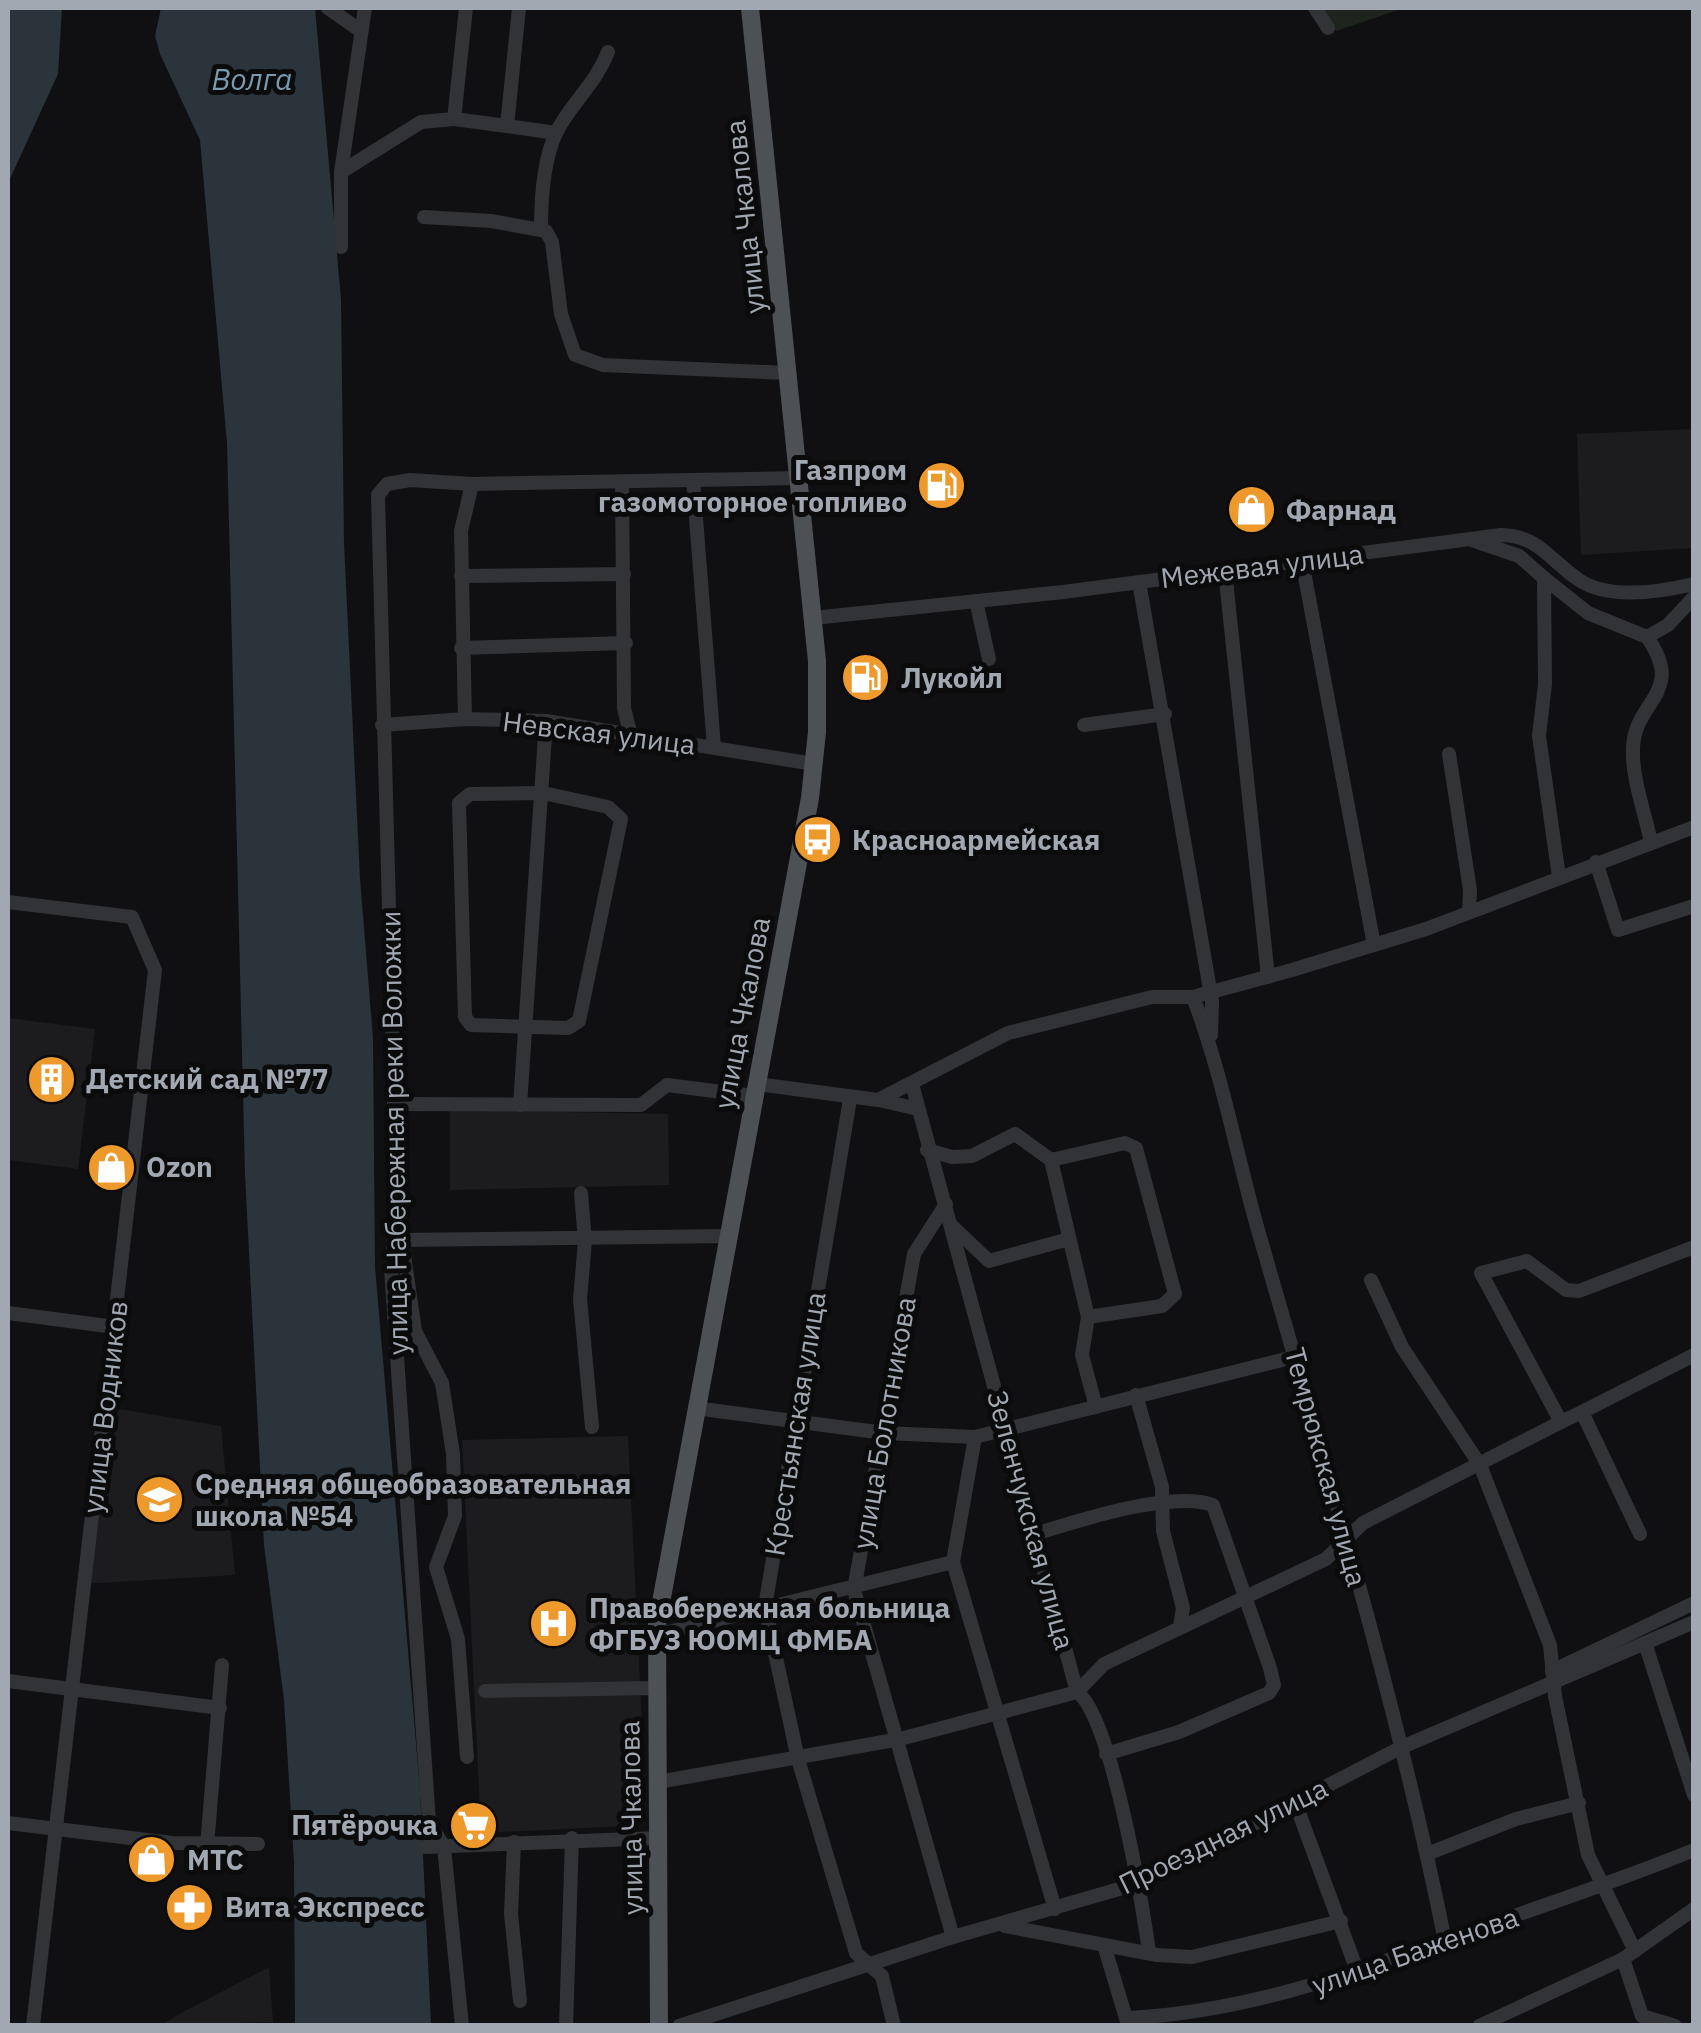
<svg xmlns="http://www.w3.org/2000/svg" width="1701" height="2033" font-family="'IBM Plex Sans',sans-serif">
	<rect width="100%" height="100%" fill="#101012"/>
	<g fill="#1c1c1e">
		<path d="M 1693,429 L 1693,548 L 1581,555 L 1577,434 Z"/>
		<path d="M 8,1018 L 95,1029 L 78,1169 L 8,1160 Z"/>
		<path d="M 450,1110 L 668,1114 L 669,1185 L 450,1190 Z"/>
		<path d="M 102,1406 L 221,1426 L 235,1575 L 82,1584 Z"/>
		<path d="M 628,1436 L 646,1808 L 623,1816 L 624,1826 L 481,1833 L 462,1440 Z"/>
		<path d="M 269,1967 L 273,2022 L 161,2025 L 183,2012 Z"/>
	</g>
	<path fill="#1d241d" d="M 1309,8 L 1404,8 L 1336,31 L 1311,15 Z"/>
	<g fill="#2a343a">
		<path d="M 8,8 L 62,8 L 58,74 L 8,183 Z"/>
		<path d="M 161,8 L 315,8 L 341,299 L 344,543 L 360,879 L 373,1038 L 375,1267 L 420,1790 L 431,2025 L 295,2025 L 294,1862 L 284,1700 L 264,1545 L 245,1174 L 227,443 L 200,140 L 160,54 L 155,36 Z"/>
	</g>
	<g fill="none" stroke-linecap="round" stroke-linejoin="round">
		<g stroke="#313336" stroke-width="14">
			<path d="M 328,8 L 358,29"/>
			<path d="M 1315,8 L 1328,28"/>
			<path d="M 454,119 L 507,126 L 519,8"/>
			<path d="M 507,126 L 556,133"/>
			<path d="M 341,172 L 421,122 L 454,119 L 466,8"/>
			<path d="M 424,217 L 491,221 L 546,231 L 552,242 L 561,314 L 575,355 L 603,365 L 788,373"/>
			<path d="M 541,228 C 541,198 543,161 556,133 C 571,103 595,85 608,52"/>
			<path d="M 341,247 L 341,172 L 365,8"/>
			<path d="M 693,480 L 714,747"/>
			<path d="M 622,482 L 624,708 L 630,732"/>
			<path d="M 1472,540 L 1519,556 L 1544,578 L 1545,684 L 1539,736 L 1559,877"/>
			<path d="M 1302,561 L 1374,945"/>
			<path d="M 1225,571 L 1268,977"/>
			<path d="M 461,576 L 624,574"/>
			<path d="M 1544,578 L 1588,613 L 1647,637"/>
			<path d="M 1139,582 L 1212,1001 L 1211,1035"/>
			<path d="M 976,601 L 989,659"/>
			<path d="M 813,618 L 1063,592 L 1501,535 C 1540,536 1549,560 1579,580 C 1609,600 1660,592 1694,584"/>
			<path d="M 461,648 L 626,643"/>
			<path d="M 465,719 L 461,531 L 472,484"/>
			<path d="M 382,725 L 465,719 L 546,721 L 814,764"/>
			<path d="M 1084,725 L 1165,714"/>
			<path d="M 1449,754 L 1470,890 L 1469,912"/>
			<path d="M 543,793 L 608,807 L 621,819 L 579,1021 L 568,1028 L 471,1025 L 465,1017 L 459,803 L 470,794 Z"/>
			<path d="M 1651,842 C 1645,813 1632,779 1633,750 C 1633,700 1687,694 1647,637 L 1668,625 L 1694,597"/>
			<path d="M 1596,862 L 1618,930 L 1694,906"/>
			<path d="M 8,902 L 132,917 L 155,970 L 33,2026"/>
			<path d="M 1193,997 C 1221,1071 1235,1147 1256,1223 C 1324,1461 1396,1698 1445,1941"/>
			<path d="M 757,1084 L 878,1100 L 1008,1033 L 1152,997 L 1193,997 L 1292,970 L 1426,929 L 1694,827"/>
			<path d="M 912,1084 L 1077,1692 C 1111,1715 1143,1906 1149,1952"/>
			<path d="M 850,1099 L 765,1607 L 798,1759 L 856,1953 L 882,1976 L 894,2026"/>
			<path d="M 879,1100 L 918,1109"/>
			<path d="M 395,1104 L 641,1105 L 667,1085 L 754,1096"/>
			<path d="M 520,1105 L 546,721"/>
			<path d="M 927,1150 L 952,1157 L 972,1156 L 1015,1134 L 1051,1160 L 1125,1143 L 1136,1148 L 1175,1294 L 1162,1306 L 1088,1317"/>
			<path d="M 1051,1160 L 1088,1317 L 1082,1355 L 1096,1407"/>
			<path d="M 581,1193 L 585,1241 L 580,1299 L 592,1427"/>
			<path d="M 946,1204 L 914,1254 L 854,1590 L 953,1937"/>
			<path d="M 952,1226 L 989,1261 L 1069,1239"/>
			<path d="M 397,1240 L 728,1236"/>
			<path d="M 402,1241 L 415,1331 L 442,1383 L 453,1454 L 455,1516 L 436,1567 L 458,1639 L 467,1757"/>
			<path d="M 1371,1280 L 1402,1347 L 1480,1465 L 1550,1645 L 1555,1696 L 1588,1855 L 1635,1951"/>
			<path d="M 8,1313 L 115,1327"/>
			<path d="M 1136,1395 L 1162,1487 L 1163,1531 L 1183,1608 L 1180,1626"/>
			<path d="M 695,1408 L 884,1433 L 975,1437 L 1298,1356"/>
			<path d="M 1582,1412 L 1694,1355"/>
			<path d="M 975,1437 L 953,1562 L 1055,1909"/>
			<path d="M 1035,1534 C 1077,1521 1171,1490 1213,1505 L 1270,1668 L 1274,1685 L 1269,1693 L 1179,1732 L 1106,1754"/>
			<path d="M 1640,1534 L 1582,1412 L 1561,1422 L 1481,1273 L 1527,1261 L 1566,1290 L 1579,1291 L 1694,1247"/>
			<path d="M 656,1635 L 953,1562"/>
			<path d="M 1646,1646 L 1694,1795"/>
			<path d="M 1552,1671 L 1694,1603"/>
			<path d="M 8,1681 L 220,1708"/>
			<path d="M 485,1691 L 657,1688"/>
			<path d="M 658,1782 L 900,1739 L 1077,1692 L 1104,1664 L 1326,1559 L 1363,1523 L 1561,1422"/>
			<path d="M 1295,1802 L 1358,1973"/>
			<path d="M 8,1823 L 172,1843 L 258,1844"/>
			<path d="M 514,1842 L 511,1914 L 520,2001"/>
			<path d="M 207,1846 L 222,1665"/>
			<path d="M 425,1847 L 660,1838"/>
			<path d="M 1427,1854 L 1516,1819 L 1579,1803"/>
			<path d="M 1005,1926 L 1157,1955 L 1192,1957 L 1341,1921"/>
			<path d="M 1104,1945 L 1128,2025"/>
			<path d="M 1623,1959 L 1642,2016 L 1675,2026"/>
			<path d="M 1129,2018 C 1242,2012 1342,1977 1448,1939 C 1530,1910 1613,1883 1694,1850"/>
			<path d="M 462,2026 L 444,1847 L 429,1822 L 391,1269 L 397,1210 L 378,495 L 387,484 L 410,480 L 472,484 L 799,478"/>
			<path d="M 566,2026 L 572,1838"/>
			<path d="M 679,2026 L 953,1937 L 1140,1883 L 1402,1747 L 1694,1622"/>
			<path d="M 1479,2026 L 1623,1959 L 1694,1909"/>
		</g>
		<path stroke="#4d5055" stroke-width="18" d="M 659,2026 L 657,1624 L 810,798 L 817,732 L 817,661 L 750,8"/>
	</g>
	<defs>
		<symbol id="fuel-disc" viewBox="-11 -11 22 22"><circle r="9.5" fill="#ee992c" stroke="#0b0b0c"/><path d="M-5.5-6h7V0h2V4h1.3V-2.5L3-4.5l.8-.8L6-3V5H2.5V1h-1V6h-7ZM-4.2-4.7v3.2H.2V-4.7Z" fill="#fff"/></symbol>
		<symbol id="shop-disc" viewBox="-11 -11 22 22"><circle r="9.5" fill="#ee992c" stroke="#0b0b0c"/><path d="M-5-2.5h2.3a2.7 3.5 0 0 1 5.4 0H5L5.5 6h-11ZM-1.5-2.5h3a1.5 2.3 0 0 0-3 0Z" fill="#fff"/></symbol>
		<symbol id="bus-disc" viewBox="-11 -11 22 22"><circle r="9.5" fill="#ee992c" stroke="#0b0b0c"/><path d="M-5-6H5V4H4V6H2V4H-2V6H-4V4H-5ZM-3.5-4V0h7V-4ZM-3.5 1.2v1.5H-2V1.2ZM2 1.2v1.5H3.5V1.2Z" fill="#fff"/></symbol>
		<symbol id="building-disc" viewBox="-11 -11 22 22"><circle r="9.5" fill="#ee992c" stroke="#0b0b0c"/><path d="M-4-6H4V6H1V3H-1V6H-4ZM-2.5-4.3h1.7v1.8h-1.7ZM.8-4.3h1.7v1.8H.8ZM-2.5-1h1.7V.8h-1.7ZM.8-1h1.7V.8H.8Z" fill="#fff"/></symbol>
		<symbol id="school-disc" viewBox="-11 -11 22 22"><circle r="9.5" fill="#ee992c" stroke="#0b0b0c"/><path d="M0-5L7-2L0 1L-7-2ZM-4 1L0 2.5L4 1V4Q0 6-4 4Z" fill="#fff"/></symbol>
		<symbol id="hospital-disc" viewBox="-11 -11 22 22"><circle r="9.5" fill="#ee992c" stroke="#0b0b0c"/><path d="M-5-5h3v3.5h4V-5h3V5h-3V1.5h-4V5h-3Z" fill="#fff"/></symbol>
		<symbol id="supermarket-disc" viewBox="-11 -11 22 22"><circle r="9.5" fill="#ee992c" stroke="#0b0b0c"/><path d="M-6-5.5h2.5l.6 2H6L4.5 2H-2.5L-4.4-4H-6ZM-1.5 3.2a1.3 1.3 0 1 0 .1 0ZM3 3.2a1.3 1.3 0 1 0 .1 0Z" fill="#fff"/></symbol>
		<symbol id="pharmacy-disc" viewBox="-11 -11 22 22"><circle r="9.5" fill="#ee992c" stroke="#0b0b0c"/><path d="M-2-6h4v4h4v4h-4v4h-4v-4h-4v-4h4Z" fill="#fff"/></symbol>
	</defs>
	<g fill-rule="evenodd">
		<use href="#fuel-disc" x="914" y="458" width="55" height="55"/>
		<use href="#shop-disc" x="1224" y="482" width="55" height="55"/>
		<use href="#fuel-disc" x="838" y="650" width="55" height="55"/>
		<use href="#bus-disc" x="790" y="812" width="55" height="55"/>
		<use href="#building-disc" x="24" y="1052" width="55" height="55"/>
		<use href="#shop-disc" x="84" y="1140" width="55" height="55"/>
		<use href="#school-disc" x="132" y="1472" width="55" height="55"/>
		<use href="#hospital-disc" x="526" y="1596" width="55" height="55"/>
		<use href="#supermarket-disc" x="446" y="1798" width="55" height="55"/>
		<use href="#shop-disc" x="124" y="1832" width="55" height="55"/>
		<use href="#pharmacy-disc" x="162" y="1880" width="55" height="55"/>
	</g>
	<g text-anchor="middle" stroke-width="10" stroke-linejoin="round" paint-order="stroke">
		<g font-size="28" fill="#a1a8b2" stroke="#0b0b0c">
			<text transform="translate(745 217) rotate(-96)" y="10">улица Чкалова</text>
			<text transform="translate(1262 566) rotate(-7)" y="10">Межевая улица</text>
			<text transform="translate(599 733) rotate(7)" y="10">Невская улица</text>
			<text transform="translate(742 1013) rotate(-79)" y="10">улица Чкалова</text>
			<text transform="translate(394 1133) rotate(-91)" y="10">улица Набережная реки Воложки</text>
			<text transform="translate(105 1407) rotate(-83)" y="10">улица Водников</text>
			<text transform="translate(884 1423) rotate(-80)" y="10">улица Болотникова</text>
			<text transform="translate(795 1424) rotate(-81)" y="10">Крестьянская улица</text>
			<text transform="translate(1326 1467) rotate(75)" y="10">Темрюкская улица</text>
			<text transform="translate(1031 1520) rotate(75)" y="10">Зеленчукская улица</text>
			<text transform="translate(631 1818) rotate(-91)" y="10">улица Чкалова</text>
			<text transform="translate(1223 1836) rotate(-26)" y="10">Проездная улица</text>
			<text transform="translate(1415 1951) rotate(-19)" y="10">улица Баженова</text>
		</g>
		<g font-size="28" font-weight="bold" fill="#a1a8b2" stroke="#0b0b0c" text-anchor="start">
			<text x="907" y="480" text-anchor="end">Газпром<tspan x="907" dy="32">газомоторное топливо</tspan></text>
			<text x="1286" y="520">Фарнад</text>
			<text x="901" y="688">Лукойл</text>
			<text x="852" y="850">Красноармейская</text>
			<text x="86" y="1089">Детский сад №77</text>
			<text x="146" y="1177">Ozon</text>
			<text x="195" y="1494">Средняя общеобразовательная<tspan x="195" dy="32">школа №54</tspan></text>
			<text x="589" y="1618">Правобережная больница<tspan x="589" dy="32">ФГБУЗ ЮОМЦ ФМБА</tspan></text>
			<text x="438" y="1835" text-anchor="end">Пятёрочка</text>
			<text x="187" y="1870">МТС</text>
			<text x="225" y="1917">Вита Экспресс</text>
		</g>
		<g font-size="30" font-style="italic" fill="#789aae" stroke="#0b0b0c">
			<text x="252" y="90">Волга</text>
		</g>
	</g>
	<rect width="1701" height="2033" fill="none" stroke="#a1a8b2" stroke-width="20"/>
</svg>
